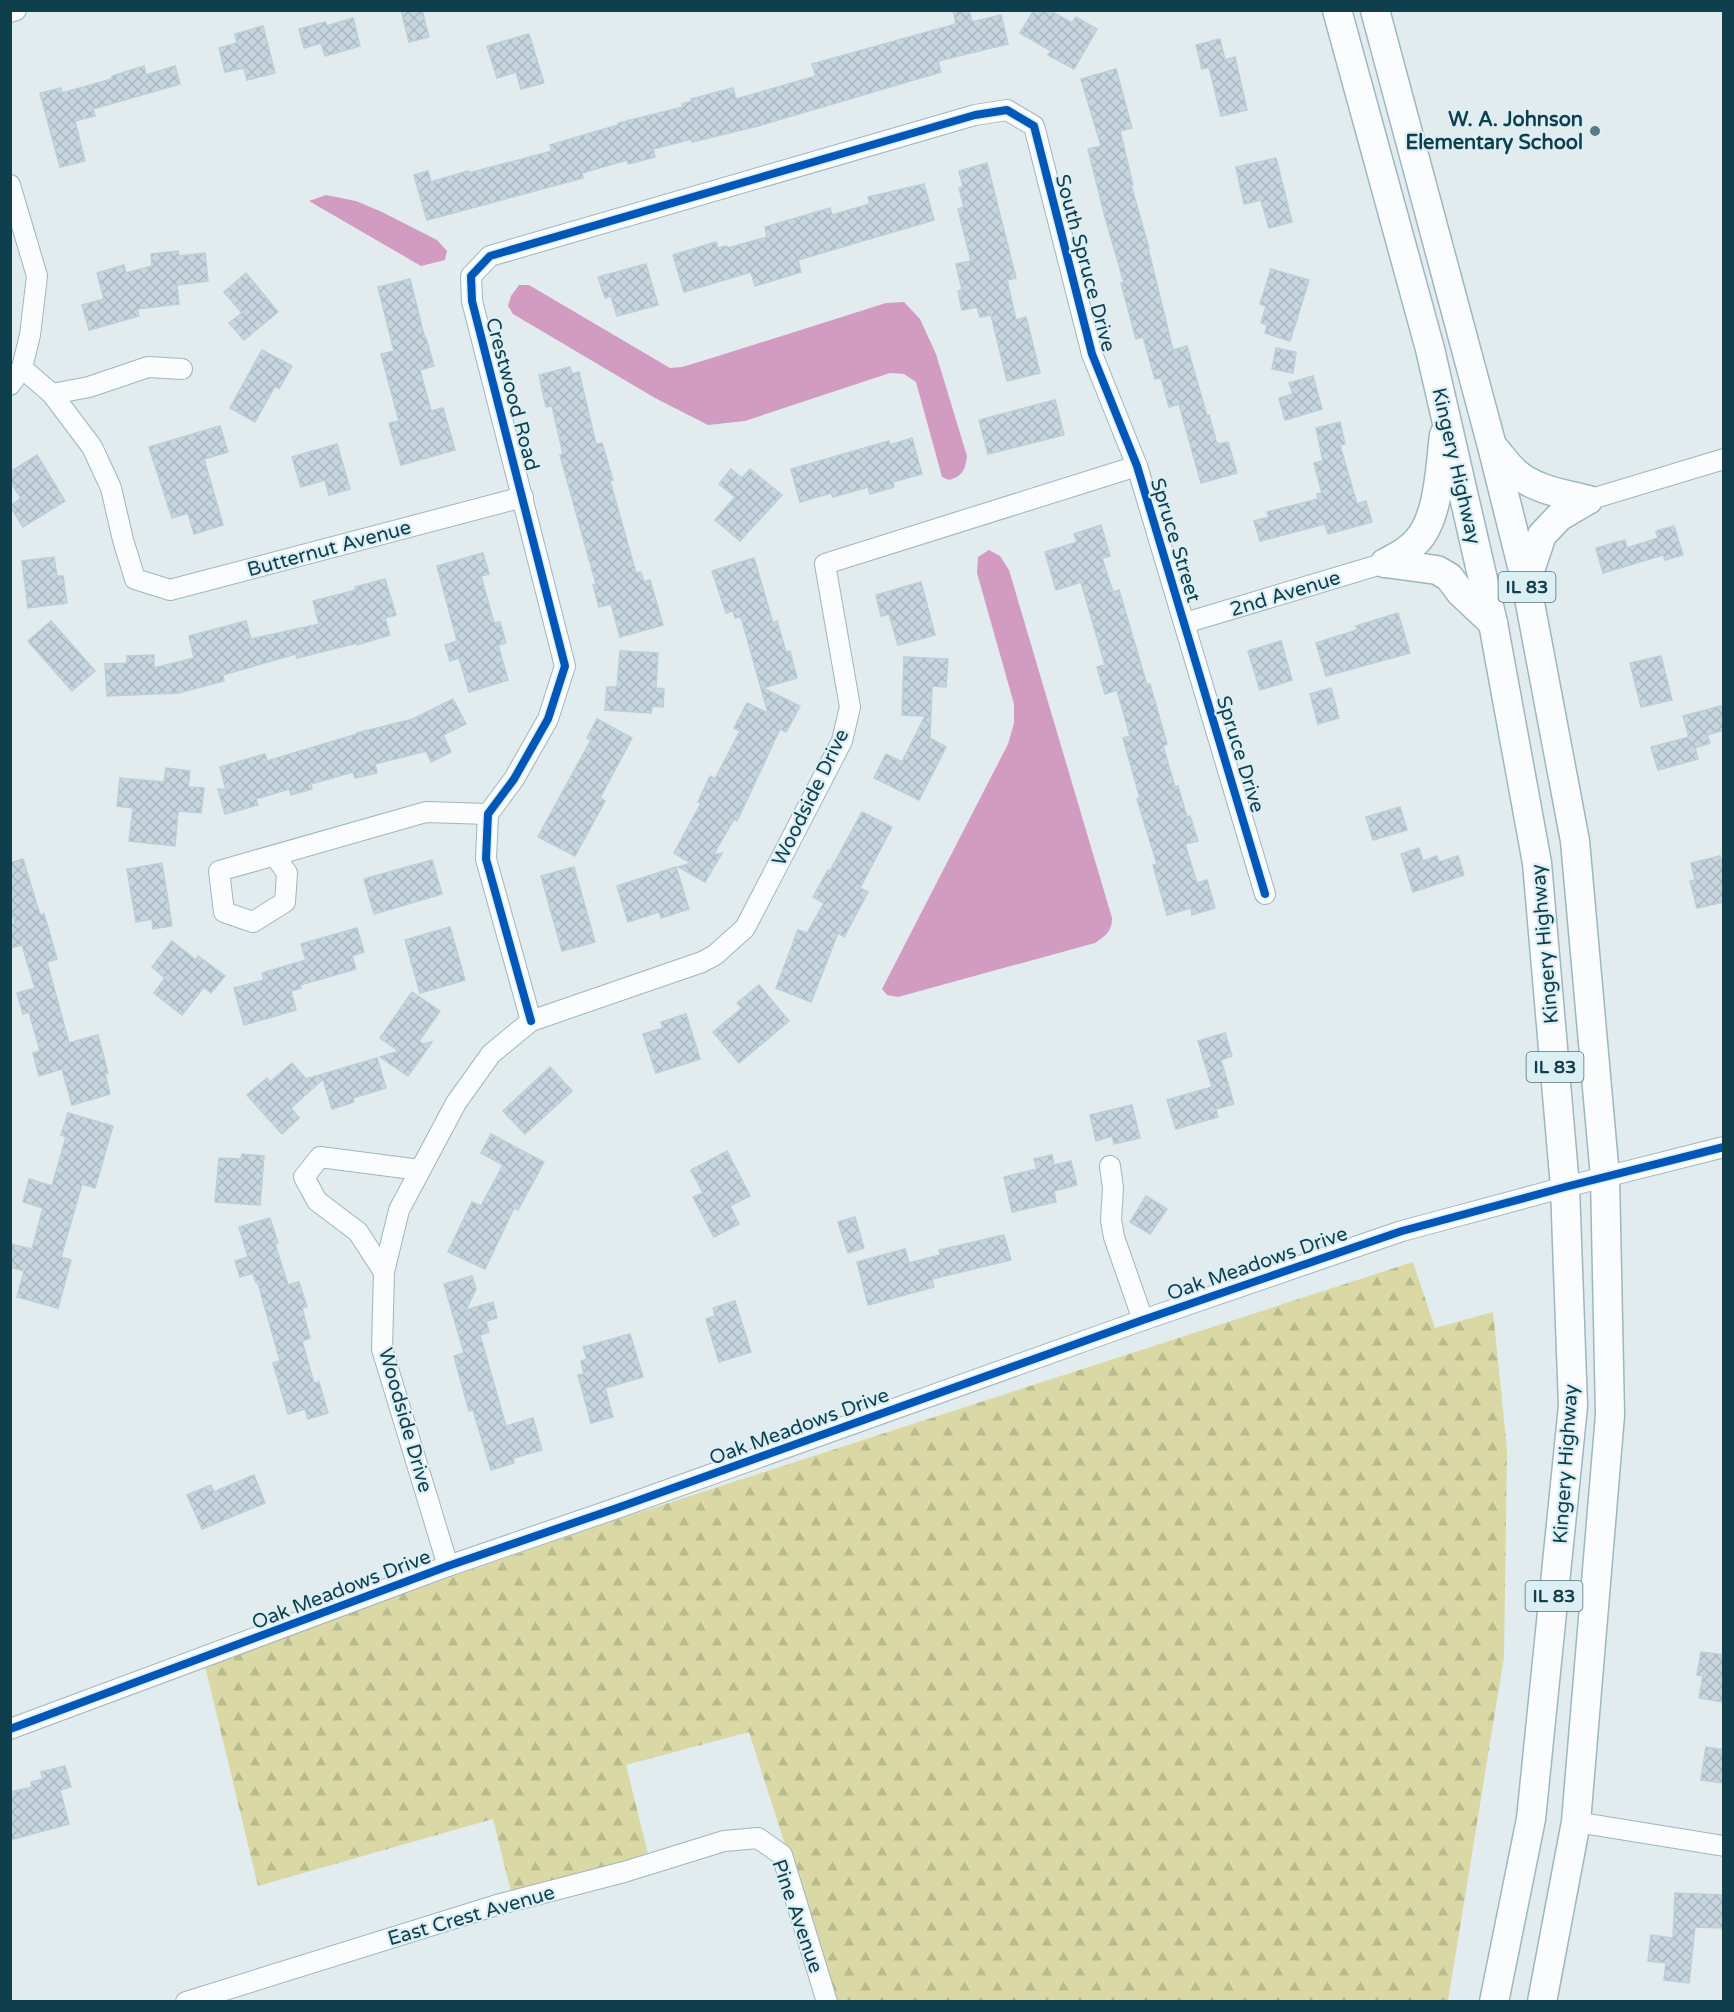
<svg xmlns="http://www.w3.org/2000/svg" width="1734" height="2012" font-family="'Varela Round',sans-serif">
	<defs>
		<pattern id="forest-firs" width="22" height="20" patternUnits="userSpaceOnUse" patternTransform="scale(1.5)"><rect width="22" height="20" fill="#dad8a4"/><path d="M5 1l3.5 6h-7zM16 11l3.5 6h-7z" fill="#baba8f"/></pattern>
		<pattern id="building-cross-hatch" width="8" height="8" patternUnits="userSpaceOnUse" patternTransform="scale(1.5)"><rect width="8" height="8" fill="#c7d6de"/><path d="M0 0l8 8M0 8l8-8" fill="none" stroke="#aab9c0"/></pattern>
	</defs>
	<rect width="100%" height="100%" fill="#e2ecef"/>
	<path fill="url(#forest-firs)" d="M 1413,1262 L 1435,1328 L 1493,1312 L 1507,1449 L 1504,1657 L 1448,2001 L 835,2001 L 749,1732 L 626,1765 L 649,1858 L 512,1896 L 493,1819 L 258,1886 L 204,1662 L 613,1521 Z"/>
	<g fill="#d29cc2">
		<path d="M 326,195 L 356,201 L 382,212 L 437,240 L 447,251 L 445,260 L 421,266 L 309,201 Z"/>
		<path d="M 519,285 L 529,285 L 670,368 L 682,367 L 715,357 L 886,303 L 904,302 L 920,319 L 936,354 L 967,456 C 965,470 963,476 949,480 L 942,477 L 916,382 L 904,374 L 890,373 L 745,421 L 708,425 L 655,398 L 513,314 L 508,306 L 511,296 Z"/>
		<path d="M 989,550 L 1000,556 L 1009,570 L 1112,918 C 1112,932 1105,936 1095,943 L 898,997 L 887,995 L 882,989 L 1008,744 L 1014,723 L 1014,704 L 977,573 L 978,557 Z"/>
	</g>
	<g fill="url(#building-cross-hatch)" stroke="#bbceda" stroke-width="1.5">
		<path d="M 401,10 L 422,10 L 429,37 L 409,42 Z"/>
		<path d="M 953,10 L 969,10 L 972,22 L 1001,15 L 1008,44 L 938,61 L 941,72 L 758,126 L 692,142 L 692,139 L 653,149 L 655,157 L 628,164 L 627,160 L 582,173 L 583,178 L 427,220 L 414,175 L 428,171 L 431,182 L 468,171 L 469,173 L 552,151 L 550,145 L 618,125 L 618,123 L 683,107 L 682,104 L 692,101 L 691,99 L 733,88 L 736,99 L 816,76 L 812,64 L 956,24 Z"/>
		<path d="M 1034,10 L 1049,10 L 1072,23 L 1076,17 L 1097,29 L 1074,69 L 1048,55 L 1051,51 L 1020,33 Z"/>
		<path d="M 353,18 L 360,46 L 325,56 L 321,43 L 304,48 L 299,29 L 325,22 L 327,26 Z"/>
		<path d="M 263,26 L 275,73 L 247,80 L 244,68 L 225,72 L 219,48 L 237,43 L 235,34 Z"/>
		<path d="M 529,34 L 544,83 L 521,89 L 516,72 L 497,78 L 487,46 Z"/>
		<path d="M 1220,39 L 1225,60 L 1235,57 L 1247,110 L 1221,116 L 1209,67 L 1202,69 L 1196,45 Z"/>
		<path d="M 144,66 L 146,75 L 175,66 L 180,84 L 93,109 L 95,116 L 75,121 L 85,161 L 60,167 L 40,93 L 61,88 L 62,93 L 112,79 L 112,76 Z"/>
		<path d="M 1116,69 L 1132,128 L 1120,131 L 1133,185 L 1131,185 L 1149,248 L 1148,248 L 1173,350 L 1187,346 L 1207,416 L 1209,415 L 1217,444 L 1228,442 L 1237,473 L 1201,483 L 1179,404 L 1169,407 L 1161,378 L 1155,379 L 1143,337 L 1136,339 L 1121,283 L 1124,283 L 1105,217 L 1088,149 L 1101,146 L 1081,79 Z"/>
		<path d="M 1276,158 L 1292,222 L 1269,228 L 1261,200 L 1244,204 L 1236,167 Z"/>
		<path d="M 987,163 L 1016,278 L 1007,280 L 1016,320 L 1026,317 L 1040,373 L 1007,381 L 991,315 L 980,317 L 977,307 L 962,310 L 958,291 L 962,290 L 956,264 L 971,261 L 958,209 L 964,207 L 959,188 L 963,187 L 959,171 Z"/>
		<path d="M 924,184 L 934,220 L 798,260 L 801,272 L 755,286 L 751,272 L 684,292 L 673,255 L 716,242 L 718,248 L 727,246 L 728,248 L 767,237 L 765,227 L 830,208 L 832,215 L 870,204 L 868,197 Z"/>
		<path d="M 178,251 L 179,256 L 205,253 L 208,281 L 177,285 L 179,304 L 137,309 L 139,316 L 89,330 L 82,305 L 104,299 L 97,273 L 124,265 L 126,273 L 152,266 L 151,254 Z"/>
		<path d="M 646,264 L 658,305 L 617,316 L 611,296 L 605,298 L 598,277 Z"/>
		<path d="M 1271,269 L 1309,280 L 1290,341 L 1265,333 L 1267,325 L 1261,323 L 1266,306 L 1260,304 Z"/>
		<path d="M 246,273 L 278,312 L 244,340 L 229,323 L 242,313 L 224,292 Z"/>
		<path d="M 410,279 L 425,339 L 426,338 L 434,366 L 420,370 L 431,411 L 443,408 L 455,450 L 401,465 L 389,423 L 399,421 L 381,354 L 394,351 L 378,287 Z"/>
		<path d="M 1276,348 L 1296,352 L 1293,373 L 1272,369 Z"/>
		<path d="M 262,350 L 292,366 L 279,389 L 275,386 L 255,422 L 230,408 Z"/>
		<path d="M 570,367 L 572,374 L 579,372 L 596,444 L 602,443 L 613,480 L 610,481 L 636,573 L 641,572 L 644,582 L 650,580 L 663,625 L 620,637 L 611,604 L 599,607 L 593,585 L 596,584 L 560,455 L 563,454 L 552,406 L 546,407 L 539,375 Z"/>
		<path d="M 1313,376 L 1322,409 L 1285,420 L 1279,398 L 1293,394 L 1289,383 Z"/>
		<path d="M 1055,400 L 1064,435 L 988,454 L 979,420 Z"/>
		<path d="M 1340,422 L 1345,444 L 1340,445 L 1357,504 L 1366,501 L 1372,522 L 1328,534 L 1325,524 L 1260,541 L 1254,521 L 1269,517 L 1267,512 L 1318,499 L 1317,494 L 1322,493 L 1314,463 L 1323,461 L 1316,428 Z"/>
		<path d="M 220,426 L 228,452 L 204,459 L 223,525 L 194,534 L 188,513 L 172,518 L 149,447 Z"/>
		<path d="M 912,438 L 922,474 L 893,482 L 894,487 L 870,494 L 868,487 L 833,497 L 831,493 L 800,502 L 791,469 L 889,441 L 890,445 Z"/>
		<path d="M 337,444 L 350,489 L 329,495 L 325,480 L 301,487 L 292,457 Z"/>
		<path d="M 37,455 L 65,501 L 23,527 L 10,506 L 21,498 L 10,481 L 10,472 Z"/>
		<path d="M 731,469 L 742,478 L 750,469 L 782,495 L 740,541 L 715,520 L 735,497 L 719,484 Z"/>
		<path d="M 1101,525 L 1110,556 L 1102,558 L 1113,592 L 1119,590 L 1147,685 L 1150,684 L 1167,744 L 1163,746 L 1175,787 L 1178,786 L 1187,817 L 1190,816 L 1198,841 L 1185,844 L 1197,883 L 1207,880 L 1215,908 L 1192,915 L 1191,908 L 1167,915 L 1153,865 L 1157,864 L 1137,799 L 1140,798 L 1123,738 L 1130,736 L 1117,690 L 1105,694 L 1097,667 L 1105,665 L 1081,582 L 1056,590 L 1045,552 L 1077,542 L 1074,534 Z"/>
		<path d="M 1674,526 L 1683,555 L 1665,560 L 1663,555 L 1603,573 L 1596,548 L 1625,540 L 1627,548 L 1658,538 L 1656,531 Z"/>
		<path d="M 483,553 L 489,574 L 481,576 L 494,623 L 500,622 L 506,643 L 498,645 L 508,680 L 469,692 L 459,658 L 450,661 L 445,645 L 457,641 L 437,566 Z"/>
		<path d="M 54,557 L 57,576 L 63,576 L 67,603 L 28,608 L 22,561 Z"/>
		<path d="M 754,558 L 773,623 L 777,621 L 786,652 L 790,651 L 797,678 L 763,688 L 800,706 L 786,732 L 780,729 L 737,821 L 734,819 L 713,855 L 722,853 L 705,882 L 678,867 L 691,863 L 674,853 L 701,803 L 698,802 L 710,776 L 715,779 L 740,731 L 734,728 L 747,703 L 768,713 L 741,617 L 735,618 L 733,611 L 726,613 L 712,571 Z"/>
		<path d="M 385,579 L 396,615 L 385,618 L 390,635 L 357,645 L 357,643 L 297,658 L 296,654 L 223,675 L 224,681 L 178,693 L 107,696 L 105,664 L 127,663 L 127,656 L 154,655 L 154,668 L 194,658 L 189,636 L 246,621 L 251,639 L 319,624 L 313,601 L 356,590 L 355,587 Z"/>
		<path d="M 921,582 L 935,635 L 898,645 L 889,614 L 881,616 L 876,595 Z"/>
		<path d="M 1398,613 L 1410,653 L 1326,676 L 1316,643 L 1357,630 L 1356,626 Z"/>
		<path d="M 51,621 L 95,671 L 72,691 L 28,641 Z"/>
		<path d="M 1281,641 L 1292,680 L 1260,690 L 1248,651 Z"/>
		<path d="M 620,651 L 658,653 L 656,688 L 664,689 L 663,707 L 652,706 L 651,713 L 605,710 L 607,687 L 617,687 Z"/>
		<path d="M 1661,656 L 1672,700 L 1641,707 L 1630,663 Z"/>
		<path d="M 904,657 L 948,659 L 946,687 L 932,686 L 930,738 L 946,747 L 919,800 L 874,778 L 886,754 L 902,762 L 925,716 L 902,715 Z"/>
		<path d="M 1331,688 L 1339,718 L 1318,724 L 1310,694 Z"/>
		<path d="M 453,699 L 466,724 L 443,735 L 451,752 L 431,762 L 426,751 L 375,764 L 377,773 L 355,778 L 353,772 L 311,784 L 312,789 L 291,795 L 289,789 L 256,799 L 258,805 L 225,814 L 218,789 L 226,790 L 220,767 L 265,754 L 267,761 L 357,734 L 357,733 L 413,719 Z"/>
		<path d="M 1721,706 L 1724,716 L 1724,730 L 1707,735 L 1710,743 L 1695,748 L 1698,759 L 1658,770 L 1651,747 L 1689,737 L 1683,716 Z"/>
		<path d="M 597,719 L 632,738 L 600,798 L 605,801 L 575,856 L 538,837 L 591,740 L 587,738 Z"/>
		<path d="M 166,768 L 190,771 L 188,787 L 204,788 L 201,813 L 178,811 L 175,846 L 129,841 L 133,808 L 117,806 L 120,778 L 164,782 Z"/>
		<path d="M 1400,807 L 1407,830 L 1373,840 L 1366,817 Z"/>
		<path d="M 862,812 L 892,827 L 860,888 L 868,892 L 844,937 L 838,933 L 811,1002 L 776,988 L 798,930 L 807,933 L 824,903 L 813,897 L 828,870 L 830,871 Z"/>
		<path d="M 1419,848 L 1423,861 L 1437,856 L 1439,862 L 1458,856 L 1464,875 L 1413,892 L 1401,854 Z"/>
		<path d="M 1720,856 L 1724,871 L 1724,902 L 1697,908 L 1690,881 L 1695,880 L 1691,863 Z"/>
		<path d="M 23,859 L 40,915 L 44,914 L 57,959 L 47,962 L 69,1043 L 98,1035 L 108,1073 L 105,1074 L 110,1094 L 72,1105 L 62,1069 L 39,1076 L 33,1053 L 40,1051 L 29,1012 L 23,1014 L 17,993 L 35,988 L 22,945 L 10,948 L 10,924 L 15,923 L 10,908 L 10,863 Z"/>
		<path d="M 432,860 L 442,894 L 374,914 L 364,879 Z"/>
		<path d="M 162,863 L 172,926 L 153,929 L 152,919 L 136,922 L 127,869 Z"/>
		<path d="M 574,867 L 595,942 L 562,951 L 541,876 Z"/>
		<path d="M 676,867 L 689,909 L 661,918 L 659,912 L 628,922 L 617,886 Z"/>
		<path d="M 450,927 L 465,980 L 420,993 L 405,940 Z"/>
		<path d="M 357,928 L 364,952 L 352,956 L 356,969 L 300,985 L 301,988 L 291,991 L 296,1010 L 244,1025 L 234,988 L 264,980 L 262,973 L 306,960 L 301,944 Z"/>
		<path d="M 172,941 L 196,960 L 198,956 L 225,976 L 211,993 L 204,987 L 182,1015 L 154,993 L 165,978 L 152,967 Z"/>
		<path d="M 759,985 L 789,1021 L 739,1063 L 713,1032 L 742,1008 L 737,1003 Z"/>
		<path d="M 412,992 L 440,1011 L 419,1041 L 423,1044 L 432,1042 L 408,1076 L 380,1057 L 399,1051 L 380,1038 Z"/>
		<path d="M 686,1014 L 700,1059 L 656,1073 L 643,1034 L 663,1028 L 661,1022 Z"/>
		<path d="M 1225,1033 L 1232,1056 L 1221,1060 L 1234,1104 L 1216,1109 L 1218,1117 L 1176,1129 L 1167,1100 L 1212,1087 L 1198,1041 Z"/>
		<path d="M 377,1058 L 386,1088 L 353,1098 L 354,1102 L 332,1109 L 323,1079 L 291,1108 L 299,1118 L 282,1134 L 247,1095 L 267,1078 L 270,1082 L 292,1063 L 306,1079 Z"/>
		<path d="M 550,1067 L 572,1091 L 525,1134 L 503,1111 Z"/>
		<path d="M 1132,1105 L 1140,1138 L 1114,1144 L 1112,1136 L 1096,1141 L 1090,1115 Z"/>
		<path d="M 68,1113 L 113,1126 L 95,1188 L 82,1184 L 61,1257 L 71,1260 L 58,1308 L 17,1297 L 24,1271 L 10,1267 L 10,1244 L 32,1249 L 43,1208 L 23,1202 L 29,1179 L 52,1186 L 66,1137 L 61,1135 Z"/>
		<path d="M 491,1134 L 544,1162 L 518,1210 L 514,1208 L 485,1269 L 448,1252 L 472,1202 L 481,1206 L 503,1165 L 481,1153 Z"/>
		<path d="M 727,1151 L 750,1196 L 730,1206 L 739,1224 L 714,1237 L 693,1197 L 703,1193 L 691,1170 Z"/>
		<path d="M 242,1154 L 264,1156 L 260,1205 L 215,1202 L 219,1158 L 241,1159 Z"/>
		<path d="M 1052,1155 L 1054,1165 L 1071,1161 L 1077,1185 L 1054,1191 L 1056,1202 L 1012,1212 L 1004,1177 L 1037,1169 L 1034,1159 Z"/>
		<path d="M 1146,1196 L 1167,1209 L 1150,1234 L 1130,1222 Z"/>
		<path d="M 855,1217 L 864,1248 L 848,1253 L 838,1222 Z"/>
		<path d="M 270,1218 L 278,1243 L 275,1244 L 288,1285 L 299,1282 L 307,1307 L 302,1308 L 310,1338 L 302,1341 L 314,1383 L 319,1382 L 328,1413 L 308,1419 L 305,1409 L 288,1414 L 273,1363 L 280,1361 L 258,1283 L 256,1283 L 253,1273 L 240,1277 L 235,1261 L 248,1257 L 239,1227 Z"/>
		<path d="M 1004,1235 L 1011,1260 L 932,1279 L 934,1287 L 868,1305 L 857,1262 L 905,1249 L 909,1263 L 940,1255 L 939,1250 Z"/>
		<path d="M 472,1276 L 476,1289 L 466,1310 L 493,1302 L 497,1318 L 486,1321 L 489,1332 L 480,1335 L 506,1426 L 533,1418 L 542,1450 L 513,1458 L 514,1463 L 491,1470 L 473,1410 L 469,1411 L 454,1356 L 464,1353 L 444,1284 Z"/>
		<path d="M 735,1301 L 751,1352 L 719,1362 L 706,1319 L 715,1316 L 713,1308 Z"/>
		<path d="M 630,1334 L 643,1377 L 605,1388 L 613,1417 L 591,1423 L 578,1375 L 584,1374 L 581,1361 L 587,1359 L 583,1347 Z"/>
		<path d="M 254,1475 L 265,1503 L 202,1529 L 187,1495 L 211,1485 L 214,1492 Z"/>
		<path d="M 1701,1652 L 1724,1655 L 1724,1702 L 1699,1698 L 1703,1676 L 1697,1675 Z"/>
		<path d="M 1706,1747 L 1724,1750 L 1724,1783 L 1701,1780 Z"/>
		<path d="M 65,1766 L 71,1787 L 60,1790 L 69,1824 L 10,1840 L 10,1792 L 32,1787 L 31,1782 L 43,1779 L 41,1772 Z"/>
		<path d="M 1675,1893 L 1724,1895 L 1724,1928 L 1695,1927 L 1689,1983 L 1664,1980 L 1666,1963 L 1648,1961 L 1651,1935 L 1673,1938 Z"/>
	</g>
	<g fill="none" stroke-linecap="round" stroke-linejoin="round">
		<defs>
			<g id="minor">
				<path d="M 10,12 L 16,10"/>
				<path d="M 10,185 L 37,276 L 30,335 L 22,368 L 10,385"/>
				<path d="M 22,368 L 52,394 L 92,447 L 111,488 L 123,540 L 135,579 L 170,590 L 523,497"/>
				<path d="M 52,394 L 89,387 L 148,367 L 182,369"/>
				<path d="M 1588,500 L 1724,459"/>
				<path d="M 1185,623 L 1385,563"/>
				<path d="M 275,856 L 287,873 L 285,902 L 253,922 L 224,912 L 219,871 L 426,812 L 488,814"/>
				<path d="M 531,1021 L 486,859 L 488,814 L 514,779 L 548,719 L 565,666 L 472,301 L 471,276 L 490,256 L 975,115 L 1007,110 L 1034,126 L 1092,354 L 1137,466 L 1265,894"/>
				<path d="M 1110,1166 L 1113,1188 L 1111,1220 L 1114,1237 L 1143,1320"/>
				<path d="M 384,1272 L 358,1232 L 317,1201 L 304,1177 L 320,1157 L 420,1170"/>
				<path d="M 448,1566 L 382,1349 L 384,1272 L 399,1210 L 456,1103 L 491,1054 L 531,1021 L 702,962 L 715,955 L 745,928 L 842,741 L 850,707 L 825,564 L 1137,466"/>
				<path d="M 10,1729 L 448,1566 L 620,1507 L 1143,1320 L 1361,1245 L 1402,1231 L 1565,1187 L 1724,1147"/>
				<path d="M 1576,1822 L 1724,1846"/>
				<path d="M 186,2002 L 497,1905 L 624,1872 L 724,1841 L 758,1838 L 782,1855 L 827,2002"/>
			</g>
			<g id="highway">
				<path d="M 1337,10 L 1430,349 L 1493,623 L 1537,863 L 1565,1187 L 1573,1406 L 1531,1819 L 1494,2002"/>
				<path d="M 1375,10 L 1492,446 L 1526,582 L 1575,841 L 1605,1177 L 1610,1415 L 1576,1822 L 1542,2002"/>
				<path d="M 1494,448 C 1501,456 1508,466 1516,473 C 1535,490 1565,494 1588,500"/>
				<path d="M 1385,563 C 1396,557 1407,552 1416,542 C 1439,519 1440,467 1444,435"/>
				<path d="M 1385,563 L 1437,570 L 1449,577 L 1461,593 L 1493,623"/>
				<path d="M 1526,582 L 1542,535 L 1559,517 L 1588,500"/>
			</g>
		</defs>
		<use href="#minor" stroke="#9cb7bf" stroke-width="22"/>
		<use href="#highway" stroke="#9cb7bf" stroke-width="31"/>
		<use href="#minor" stroke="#fbfcfd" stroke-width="20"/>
		<use href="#highway" stroke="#fbfcfd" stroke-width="28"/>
		<defs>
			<g id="cycleway">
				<path d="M 531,1021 L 486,859 L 488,814 L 514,779 L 548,719 L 565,666 L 472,301 L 471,276 L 490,256 L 975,115 L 1007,110 L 1034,126 L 1092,354 L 1137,466 L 1265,894"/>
				<path d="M 10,1729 L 448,1566 L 620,1507 L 1143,1320 L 1361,1245 L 1402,1231 L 1565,1187 L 1724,1147"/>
			</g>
		</defs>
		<use href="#cycleway" stroke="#dceff5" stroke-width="11"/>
		<use href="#cycleway" stroke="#0057b8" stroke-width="8"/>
	</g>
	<circle fill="#597b85" stroke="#dceff5" stroke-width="2" cx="1595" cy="131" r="6"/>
	<g text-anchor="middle" stroke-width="4.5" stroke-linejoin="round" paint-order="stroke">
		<g fill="#dceff5" stroke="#4c737f" stroke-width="1.5">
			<rect x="1498.5" y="572" width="57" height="30" rx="4.5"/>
			<rect x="1526.5" y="1052" width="57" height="30" rx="4.5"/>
			<rect x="1525.5" y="1581" width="57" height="30" rx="4.5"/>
		</g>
		<g font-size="18" font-weight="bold" fill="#0f3e4c">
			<text x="1527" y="593">IL 83</text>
			<text x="1555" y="1073">IL 83</text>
			<text x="1554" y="1602">IL 83</text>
		</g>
		<g font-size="20" font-weight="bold" fill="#0f3e4c" stroke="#dceff5" text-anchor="end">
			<text x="1583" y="126">W. A. Johnson<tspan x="1583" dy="23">Elementary School</tspan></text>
		</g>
		<g font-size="20" fill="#0f3e4c" stroke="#dceff5">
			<text transform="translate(1086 263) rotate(75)" y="7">South Spruce Drive</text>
			<text transform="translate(513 394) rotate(75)" y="7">Crestwood Road</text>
			<text transform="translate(1457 466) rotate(77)" y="7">Kingery Highway</text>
			<text transform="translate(1176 540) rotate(73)" y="7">Spruce Street</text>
			<text transform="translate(329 548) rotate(-15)" y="7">Butternut Avenue</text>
			<text transform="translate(1285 593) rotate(-17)" y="7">2nd Avenue</text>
			<text transform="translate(1241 754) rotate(73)" y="7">Spruce Drive</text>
			<text transform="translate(810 797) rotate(-64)" y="7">Woodside Drive</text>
			<text transform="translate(1544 944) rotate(-95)" y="7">Kingery Highway</text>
			<text transform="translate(1257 1263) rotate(-19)" y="7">Oak Meadows Drive</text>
			<text transform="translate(406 1420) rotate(74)" y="7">Woodside Drive</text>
			<text transform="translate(799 1426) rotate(-20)" y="7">Oak Meadows Drive</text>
			<text transform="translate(1565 1464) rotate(-86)" y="7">Kingery Highway</text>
			<text transform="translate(341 1589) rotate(-21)" y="7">Oak Meadows Drive</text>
			<text transform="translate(471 1915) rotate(-16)" y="7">East Crest Avenue</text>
			<text transform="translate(798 1916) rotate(71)" y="7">Pine Avenue</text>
		</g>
	</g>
	<rect width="1734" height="2012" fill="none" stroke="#0f3e4c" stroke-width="24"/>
</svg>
